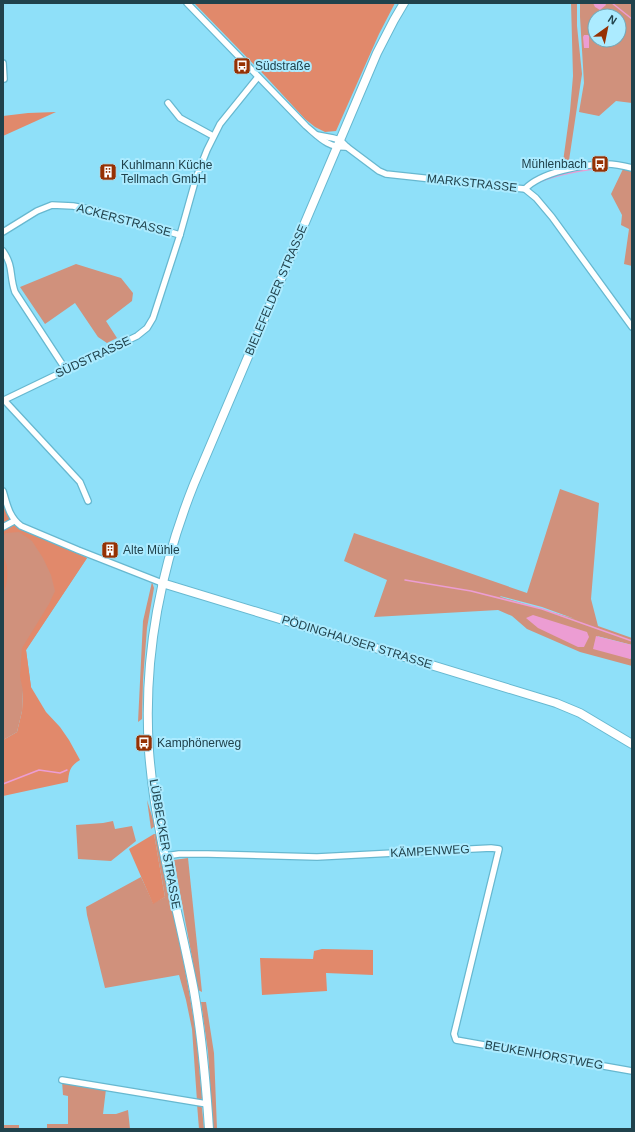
<svg xmlns="http://www.w3.org/2000/svg" width="635" height="1132" font-family="Helvetica,sans-serif">
	<rect width="100%" height="100%" fill="#8fe0f9"/>
	<g fill="#d0917c" fill-rule="evenodd">
		<path d="M 571,3 L 577,3 L 577,26 L 582,74 L 568,167 L 562,169 L 570,111 L 573,76 Z"/>
		<path d="M 580,3 L 632,3 L 632,103 L 616,101 L 599,116 L 579,112 L 584,83 L 580,17 ZM 595,16 L 619,16 L 619,40 L 595,40 Z"/>
		<path d="M 623,169 L 632,171 L 632,266 L 624,264 L 629,229 L 621,225 L 622,215 L 611,194 Z"/>
		<path d="M 76,264 L 121,278 L 133,293 L 132,301 L 106,321 L 117,338 L 107,343 L 98,337 L 75,303 L 45,324 L 20,287 Z"/>
		<path d="M 560,489 L 599,503 L 591,599 L 598,626 L 632,638 L 632,645 L 597,636 L 630,659 L 632,657 L 632,666 L 580,652 L 527,629 L 512,616 L 498,610 L 374,617 L 387,580 L 344,561 L 354,533 L 527,593 ZM 500,596 L 542,607 L 575,619 L 501,597 Z"/>
		<path d="M 3,497 L 7,511 L 24,529 L 87,558 L 26,650 L 31,687 L 23,691 L 22,711 L 17,732 L 3,740 Z"/>
		<path d="M 152,582 L 154,588 L 147,628 L 143,680 L 142,719 L 138,722 L 143,621 Z"/>
		<path d="M 147,800 L 155,826 L 151,829 Z"/>
		<path d="M 113,821 L 115,829 L 132,826 L 136,841 L 111,861 L 78,859 L 76,825 L 103,823 Z"/>
		<path d="M 154,834 L 157,834 C 171,904 188,973 197,1043 C 199,1061 200,1080 202,1098 L 201,1100 L 197,1101 L 192,1029 L 186,1000 L 179,975 L 105,988 L 87,915 L 86,907 L 141,877 L 153,903 L 165,897 Z"/>
		<path d="M 188,858 L 202,992 L 198,990 L 174,860 Z"/>
		<path d="M 201,1002 L 206,1002 L 214,1053 L 217,1129 L 213,1129 L 208,1052 Z"/>
		<path d="M 62,1081 L 106,1089 L 103,1114 L 116,1114 L 128,1110 L 130,1129 L 47,1129 L 47,1124 L 68,1124 L 68,1096 L 63,1095 Z"/>
		<path d="M 197,1104 L 201,1106 L 202,1108 L 204,1129 L 199,1129 Z"/>
		<rect x="3" y="1125" width="16" height="4"/>
	</g>
	<g fill="#e1896b">
		<path d="M 194,3 L 395,3 L 379,34 L 336,131 L 325,132 L 315,127 L 305,119 L 268,79 Z"/>
		<path d="M 56,112 L 3,136 L 3,116 L 28,113 Z"/>
		<path d="M 3,497 L 12,518 L 3,524 Z"/>
		<path d="M 15,522 L 24,529 L 87,558 L 26,650 L 31,687 L 46,712 L 60,727 L 69,740 L 80,760 C 70,766 69,771 68,782 L 3,796 L 3,740 L 17,732 L 22,711 L 23,691 L 20,676 L 22,648 L 49,604 L 55,591 L 51,575 L 43,558 L 32,541 L 19,532 L 6,533 L 3,536 L 3,530 Z"/>
		<path d="M 3,553 C 4,559 7,563 7,569 C 8,577 6,588 3,595 Z"/>
		<path d="M 154,834 L 165,897 L 153,904 L 129,849 Z"/>
		<path d="M 322,949 L 373,950 L 373,975 L 326,973 L 327,991 L 262,995 L 260,958 L 313,959 L 314,951 Z"/>
	</g>
	<g fill="#ec9dd3">
		<path d="M 593,3 L 605,3 L 606,5 L 600,10 L 595,7 Z"/>
		<path d="M 584,35 L 588,35 L 589,36 L 589,48 L 584,48 L 583,37 Z"/>
		<path d="M 533,615 L 587,632 L 589,637 L 584,647 L 578,647 L 538,628 L 526,618 Z"/>
		<path d="M 596,636 L 632,645 L 632,657 L 630,659 L 593,649 Z"/>
	</g>
	<g fill="none" stroke-linecap="round" stroke-linejoin="round">
		<g stroke="#ec9dd3" stroke-width="1.5">
			<path d="M 612,3 L 632,19"/>
			<path d="M 539,182 C 562,173 585,170 609,167"/>
			<path d="M 405,580 L 471,591 L 542,609 L 632,641"/>
			<path d="M 3,784 L 39,770 L 60,773 L 67,770"/>
		</g>
		<defs>
			<g id="street">
				<path d="M 187,3 L 306,126 C 320,138 328,148 347,147"/>
				<path d="M 3,63 L 4,79"/>
				<path d="M 168,103 L 180,118 L 213,136"/>
				<path d="M 317,135 L 333,138 L 340,140 L 347,147 L 379,171 L 386,174 L 525,189 L 536,198 L 552,217 L 632,327"/>
				<path d="M 525,189 C 541,172 584,164 607,164 C 616,164 624,166 632,168"/>
				<path d="M 3,232 L 37,211 L 52,205 L 73,206 L 94,210 L 180,235"/>
				<path d="M 3,251 C 14,267 9,275 15,292 L 66,370"/>
				<path d="M 3,491 C 7,504 9,517 21,526 L 78,550 L 162,583"/>
				<path d="M 88,501 L 80,482 L 4,400 L 137,336 L 147,328 L 153,318 L 180,235 L 196,178 L 207,150 L 220,124 L 258,77"/>
				<path d="M 3,527 L 14,521"/>
				<path d="M 166,856 L 179,854 L 208,854 L 317,857 L 491,848 L 499,849 L 454,1034 L 456,1040 L 632,1071"/>
				<path d="M 62,1080 L 207,1104"/>
			</g>
			<g id="secondary">
				<path d="M 162,583 L 556,703 L 580,713 L 632,744"/>
				<path d="M 209,1129 C 206,1083 202,1037 194,991 C 179,912 155,832 149,751 C 143,660 160,569 194,484 L 377,53 L 394,20 L 404,3"/>
			</g>
		</defs>
		<use href="#street" stroke="#67b8d0" stroke-width="8"/>
		<use href="#secondary" stroke="#67b8d0" stroke-width="10"/>
		<use href="#street" stroke="#fff" stroke-width="5.5"/>
		<use href="#secondary" stroke="#fff" stroke-width="8"/>
	</g>
	<defs>
		<symbol id="bus-square" viewBox="-11 -11 22 22"><rect x="-9" y="-9" width="18" height="18" rx="4" fill="#963103" stroke="#acebff"/><path d="M-5-6H5V4H4V6H2V4H-2V6H-4V4H-5ZM-3.5-4V0h7V-4ZM-3.5 1.2v1.5H-2V1.2ZM2 1.2v1.5H3.5V1.2Z" fill="#fff"/></symbol>
		<symbol id="building-square" viewBox="-11 -11 22 22"><rect x="-9" y="-9" width="18" height="18" rx="4" fill="#963103" stroke="#acebff"/><path d="M-4-6H4V6H1V3H-1V6H-4ZM-2.5-4.3h1.7v1.8h-1.7ZM.8-4.3h1.7v1.8H.8ZM-2.5-1h1.7V.8h-1.7ZM.8-1h1.7V.8H.8Z" fill="#fff"/></symbol>
	</defs>
	<g fill-rule="evenodd">
		<use href="#bus-square" x="232" y="56" width="20" height="20"/>
		<use href="#bus-square" x="590" y="154" width="20" height="20"/>
		<use href="#building-square" x="98" y="162" width="20" height="20"/>
		<use href="#building-square" x="100" y="540" width="20" height="20"/>
		<use href="#bus-square" x="134" y="733" width="20" height="20"/>
	</g>
	<g text-anchor="middle" stroke-width="4" stroke-linejoin="round" paint-order="stroke">
		<g font-size="12" fill="#20424c" stroke="#acebff" text-anchor="start">
			<text x="255" y="70">Südstraße</text>
			<text x="587" y="168" text-anchor="end">Mühlenbach</text>
			<text x="121" y="169">Kuhlmann Küche<tspan x="121" dy="14">Tellmach GmbH</tspan></text>
			<text x="123" y="554">Alte Mühle</text>
			<text x="157" y="747">Kamphönerweg</text>
		</g>
		<g font-size="12" fill="#20424c" stroke="#acebff">
			<text transform="translate(472 183) rotate(6)" y="4">MARKSTRASSE</text>
			<text transform="translate(124 220) rotate(15)" y="4">ACKERSTRASSE</text>
			<text transform="translate(276 290) rotate(-67)" y="4">BIELEFELDER STRASSE</text>
			<text transform="translate(93 357) rotate(-25)" y="4">SÜDSTRASSE</text>
			<text transform="translate(357 642) rotate(17)" y="4">PÖDINGHAUSER STRASSE</text>
			<text transform="translate(165 844) rotate(80)" y="4">LÜBBECKER STRASSE</text>
			<text transform="translate(430 851) rotate(-3)" y="4">KÄMPENWEG</text>
			<text transform="translate(544 1055) rotate(10)" y="4">BEUKENHORSTWEG</text>
		</g>
	</g>
	<rect width="635" height="1132" fill="none" stroke="#20424c" stroke-width="8"/>
	<g transform="translate(607 28) rotate(33)"><circle r="19" fill="#acebff" stroke="#74a7b7"/>
	<path d="M0-3L7 15L0 10L-7 15Z" fill="#963103"/>
	<text y="-6" font-size="11" font-weight="bold" text-anchor="middle" fill="#20424c">N</text>
	</g>
</svg>
